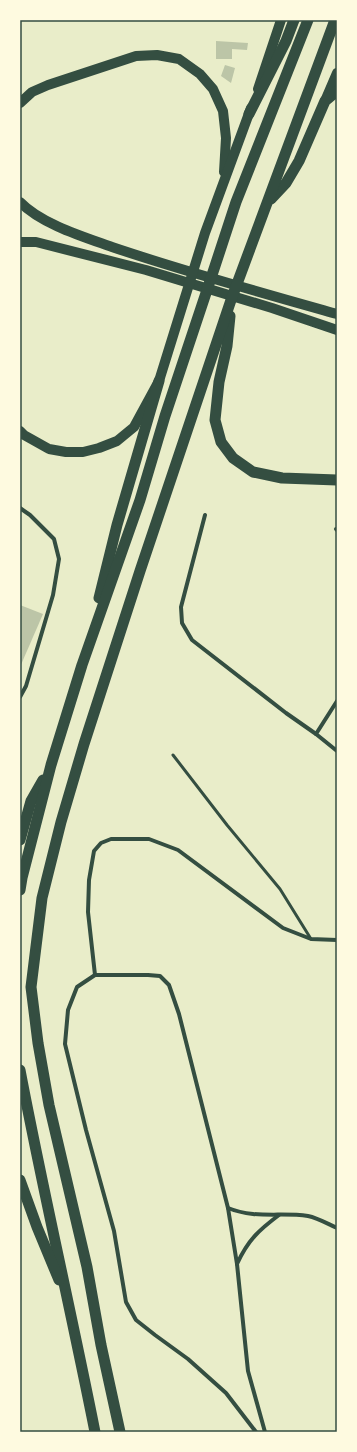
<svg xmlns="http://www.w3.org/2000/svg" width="357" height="1452" font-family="Lato,sans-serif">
	<rect width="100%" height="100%" fill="#e9edc9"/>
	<g fill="#bcc5a7">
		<path d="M 216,41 L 248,43 L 247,50 L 232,49 L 232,59 L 216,59 Z"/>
		<path d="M 225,65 L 235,68 L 231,83 L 221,76 Z"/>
		<path d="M 20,605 L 43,614 L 20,667 Z"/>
	</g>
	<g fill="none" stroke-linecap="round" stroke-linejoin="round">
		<path stroke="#344e41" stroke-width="3" d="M 173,755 L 227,825 L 280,889 L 311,939"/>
		<g stroke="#344e41" stroke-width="4">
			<path d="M 20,508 L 30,515 L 54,539 L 59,559 L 53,595 L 26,686 L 20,697"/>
			<path d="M 205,515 L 181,607 L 182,623 L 192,640 L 286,713 L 316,734"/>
			<path d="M 336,529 L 337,530"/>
			<path d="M 337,701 L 316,734 L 337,751"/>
			<path d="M 95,975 L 148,975 L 160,976 L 169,985 L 179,1014 L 228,1208 L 237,1264 L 248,1371 L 265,1432"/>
			<path d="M 95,975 L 77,987 L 68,1010 L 65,1044 L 86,1130 L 114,1231 L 126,1302 L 136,1320 L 155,1335 L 188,1359 L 226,1393 L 256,1432"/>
			<path d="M 95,975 L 88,912 L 89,880 L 94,851 L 101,843 L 111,839 L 149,839 L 178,850 L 283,928 L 311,939 L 337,940"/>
			<path d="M 228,1208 C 255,1219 281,1212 308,1216 C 318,1218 328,1224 337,1228"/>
			<path d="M 237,1264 C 248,1240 259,1230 279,1215"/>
		</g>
		<g stroke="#344e41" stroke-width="10">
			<path d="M 258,89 L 281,20"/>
			<path d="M 325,101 L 337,73"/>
			<path d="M 20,103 L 32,92 L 48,85 L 136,56 L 157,55 L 179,59 L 200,74 L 213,89 L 223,111 L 226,138 L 224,172"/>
			<path d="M 20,202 C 41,224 84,237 112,247 C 186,272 262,293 337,314"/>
			<path d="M 20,242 L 36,242 L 146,270 L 272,308 L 337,330"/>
			<path d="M 20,431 L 24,435 L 49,449 L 66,452 L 83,452 L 99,448 L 117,441 L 134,427 L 159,381 L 205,233 L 251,108"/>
		</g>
		<g stroke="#344e41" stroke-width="11">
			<path d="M 249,114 L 286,41 L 294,20"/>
			<path d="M 271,199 L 286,183 L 299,161 L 325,101 L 337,91"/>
			<path d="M 230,316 L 227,346 L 219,382 L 215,420 L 221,442 L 233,458 L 253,472 L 282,478 L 337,480"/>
			<path d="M 99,598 L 117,525 L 159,381"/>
			<path d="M 20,840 L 31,801 L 43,780"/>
			<path d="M 20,890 L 22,878 L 51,765 L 82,665 L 140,500 L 165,416 L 215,266 L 236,202 L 308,20"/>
			<path d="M 20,1070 C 43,1191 71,1311 95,1432"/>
			<path d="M 20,1180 L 37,1227 L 59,1280"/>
			<path d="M 120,1432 L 101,1345 L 87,1267 L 49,1105 L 38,1043 L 31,987 L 42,898 L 61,822 L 84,744 L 140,571 L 231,300 L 335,20"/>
		</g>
	</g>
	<rect width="357" height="1452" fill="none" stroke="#fefae0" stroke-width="42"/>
	<rect x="21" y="21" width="315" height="1410" fill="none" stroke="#344e41" stroke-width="1.5"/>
</svg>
